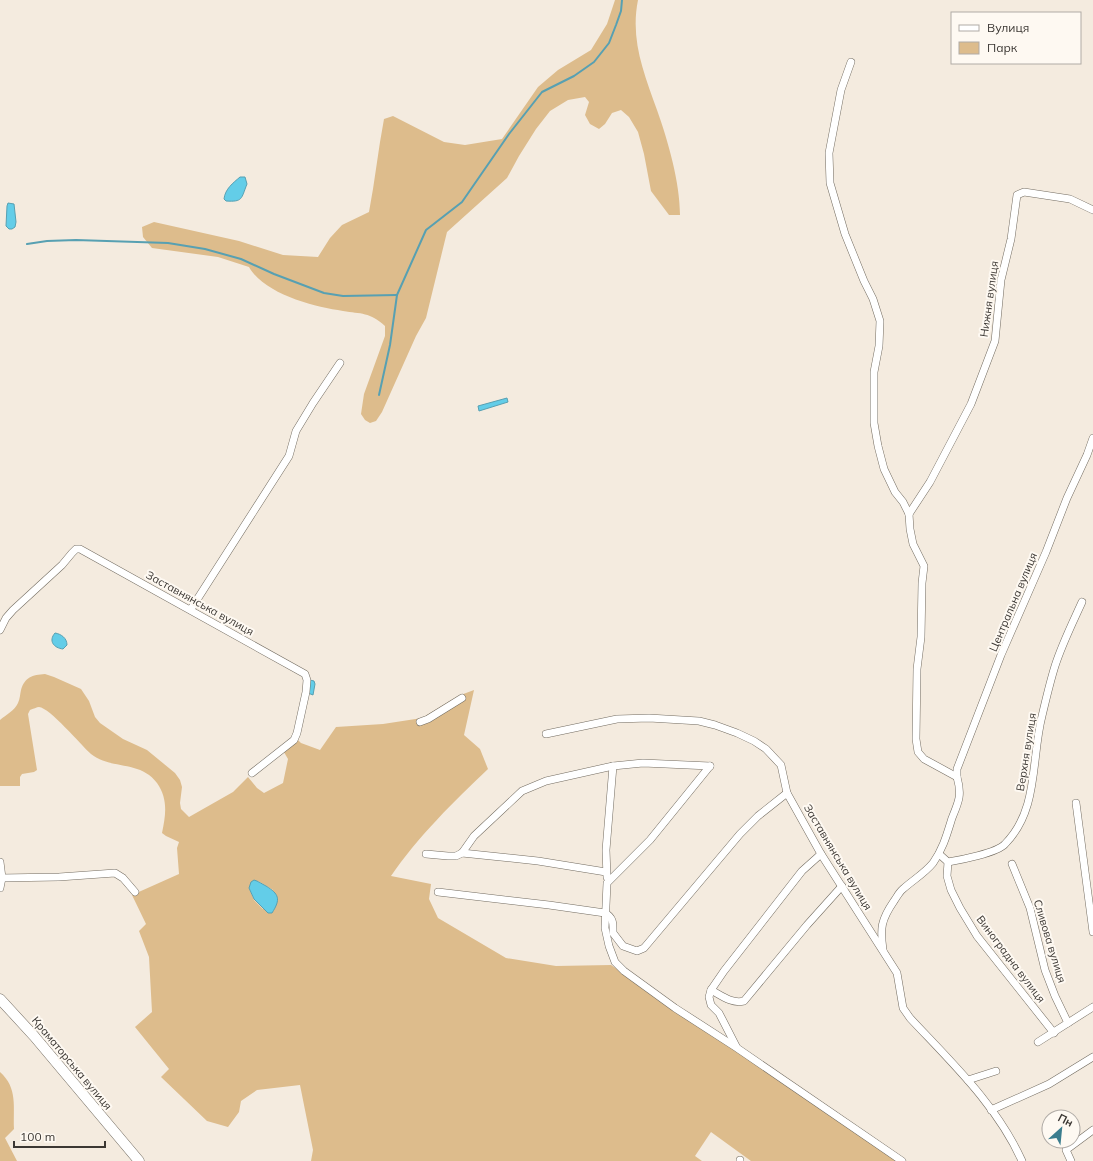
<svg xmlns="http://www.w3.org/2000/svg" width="1093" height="1161" font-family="Mulish,sans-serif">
	<rect width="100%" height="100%" fill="#f4ebdf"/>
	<g fill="#ddbc8c" fill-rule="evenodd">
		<path d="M 615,0 L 638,0 C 630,40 644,73 657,110 C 668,141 680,182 680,215 L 669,215 L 651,191 L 644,154 L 638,132 L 629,117 L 621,110 L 612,113 L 605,124 L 599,129 L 590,124 L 585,115 L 589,102 L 585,97 L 568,100 L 550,111 L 536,129 L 519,156 L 507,178 L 447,232 L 426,318 L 416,336 L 382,412 L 376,421 L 370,423 L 365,420 L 361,414 L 364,394 L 385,336 L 385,326 C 370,312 361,314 343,311 C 314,307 264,294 249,267 L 218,257 L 152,248 L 143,237 L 142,227 L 154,222 L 239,241 L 283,255 L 318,257 L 330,238 L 342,225 L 369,212 C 375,181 378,150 384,119 L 393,116 L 444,142 L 465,145 L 502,139 L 538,87 L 558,70 L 591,50 L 607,24 Z"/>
		<path d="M 45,674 L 54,677 L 81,689 L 89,701 L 95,717 L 100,723 L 123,739 L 147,750 L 175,773 L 180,780 L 182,787 L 180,803 L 181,809 L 189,817 L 233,792 L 248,777 L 257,788 L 264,793 L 283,783 L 288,759 L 281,747 L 294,736 L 301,743 L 320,750 L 336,727 L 383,724 L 422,718 L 458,696 L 474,690 L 464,735 L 480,749 L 488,769 C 455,800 417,838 391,876 L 431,884 L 429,899 L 438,918 L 506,958 L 556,966 L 611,965 L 788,1087 L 899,1161 L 751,1161 L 711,1132 L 695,1156 L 702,1161 L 311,1161 L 313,1150 L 300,1085 L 257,1090 L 241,1101 L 239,1112 L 228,1127 L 207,1121 L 161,1077 L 169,1069 L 135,1027 L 152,1012 L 149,957 L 139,931 L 146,924 L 132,895 L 179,874 L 177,848 L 179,842 L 166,836 L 162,833 C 166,814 168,799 157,783 C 140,760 111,770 91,754 C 80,744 50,708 39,707 C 37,707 33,709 30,710 L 28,714 L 37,770 L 34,772 L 22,774 L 20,777 L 20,786 L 0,786 L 0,720 C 6,715 15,710 18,703 C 20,699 20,694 21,690 C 25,677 32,675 45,674 ZM 258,881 L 273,890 L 263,909 L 254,900 L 249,888 Z"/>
		<path d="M 0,1072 C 18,1088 13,1107 14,1129 L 5,1138 L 17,1161 L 0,1161 Z"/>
	</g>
	<g fill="#63cde8" stroke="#57a0b2">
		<path d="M 240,177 L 245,177 L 247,184 C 241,199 243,202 226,201 L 224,199 C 225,189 233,183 240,177 Z"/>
		<path d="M 8,203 L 14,204 L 16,222 L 15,227 L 12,229 L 9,229 L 6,226 L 7,206 Z"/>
		<path d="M 507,398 L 508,402 L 479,411 L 478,406 Z"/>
		<path d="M 55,633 C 61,634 67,638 67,645 L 63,649 C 54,648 48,641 55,633 Z"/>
		<path d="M 310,680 L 314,681 L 315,684 L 313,695 L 308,693 Z"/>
		<path d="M 254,880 C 258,881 262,884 266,886 C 279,894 281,899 272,913 L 268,913 L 254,899 L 249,888 L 251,882 Z"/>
	</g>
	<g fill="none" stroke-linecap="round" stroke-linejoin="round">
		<g stroke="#57a0b2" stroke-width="2">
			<path d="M 27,244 L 47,241 L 76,240 L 168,243 L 205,249 L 241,259 L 274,274 L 324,293 L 343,296 L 397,295"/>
			<path d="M 379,395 L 390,345 L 397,295 L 426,230 L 462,202 L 509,134 L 542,92 L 574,76 L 594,62 L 609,43 L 616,25 L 621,11 L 622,0"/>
		</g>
		<defs>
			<g id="street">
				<path d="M 851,62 L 841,90 L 829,153 L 830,183 L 845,234 L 864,281 L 873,299 L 880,321 L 879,346 L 874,372 L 874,423 L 878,446 L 884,469 L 895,492 L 903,502 L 909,514 L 910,529 L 913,544 L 924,566 L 922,583 L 921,637 L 917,669 L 916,739 L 918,752 L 924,759 L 957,777 C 962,795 959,801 952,818 C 947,834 943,849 933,863 C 925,873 913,880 903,889 C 899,892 897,897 894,901 C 881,920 880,928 883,950"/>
				<path d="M 909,514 L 930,482 L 971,404 L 995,341 L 1001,280 L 1011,239 L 1017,195 L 1024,192 L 1070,199 L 1093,210"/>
				<path d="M 191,609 L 289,456 L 296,431 L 313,403 L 340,363"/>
				<path d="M 0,630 L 6,618 L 13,610 L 62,565 L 72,553 L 76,549 L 80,549 L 305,674 L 307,680 L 306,692 L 297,733 L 294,740 L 252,773"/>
				<path d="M 420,722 L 428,719 L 462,698"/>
				<path d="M 546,734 L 617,719 L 649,718 L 699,721 L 715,725 L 737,733 L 754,741 L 766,749 L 781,765 L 787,793 L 821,854 L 897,973 L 903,1008 L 910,1018 C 951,1062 997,1105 1022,1161"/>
				<path d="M 710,766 L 650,840 L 607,883 L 605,928 L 609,946 L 615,962 L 624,971 L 675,1008 L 737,1048 L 902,1161"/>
				<path d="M 957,777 L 957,769 L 1001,655 L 1046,552 L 1067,498 L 1087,455 L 1093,438"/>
				<path d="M 1076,803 L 1093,932"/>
				<path d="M 462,853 L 538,861 L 606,872"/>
				<path d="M 426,854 L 448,856 L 456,856 L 462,853 L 474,836 L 522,791 L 546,781 L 613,766 L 643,763 L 710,766"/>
				<path d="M 939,854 L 948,862 L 947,876 L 951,890 L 960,908 L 977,936 L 1054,1033"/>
				<path d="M 0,862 L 2,878 L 0,888"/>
				<path d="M 948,862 C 960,860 997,853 1005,844 C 1039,810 1031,759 1042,716 C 1046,699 1050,682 1055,666 C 1062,644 1073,622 1082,602"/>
				<path d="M 1012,864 L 1030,908 L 1045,970 L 1055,996 L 1068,1023"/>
				<path d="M 607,877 L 606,850 L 613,766"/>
				<path d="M 0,878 L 59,877 L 115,873 L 123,878 L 135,892"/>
				<path d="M 438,892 L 549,905 L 605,913 C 614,918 613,924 613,933 L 623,946 L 637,951 L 644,948 L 740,834 L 758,816 L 787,793"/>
				<path d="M 711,990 C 722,996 732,1004 744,1001 L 807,925 L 842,886"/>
				<path d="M 1038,1042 L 1093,1007"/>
				<path d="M 736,1046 L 719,1013 L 711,1005 L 709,997 L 711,990 L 724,971 L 802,871 L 821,854"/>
				<path d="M 968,1080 L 996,1071"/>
				<path d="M 991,1110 L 1049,1084 L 1093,1057"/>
				<path d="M 740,1161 L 740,1160"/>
				<path d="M 1071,1161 L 1066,1150 L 1093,1130"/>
			</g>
			<path id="secondary" d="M 0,999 L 34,1036 L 139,1161"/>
		</defs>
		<use href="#street" stroke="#736c61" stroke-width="8"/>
		<use href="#secondary" stroke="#736c61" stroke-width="11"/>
		<use href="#street" stroke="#fff" stroke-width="7"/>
		<use href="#secondary" stroke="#fff" stroke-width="10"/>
	</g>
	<g text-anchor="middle" stroke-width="4" stroke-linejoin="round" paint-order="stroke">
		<g font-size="11" fill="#3b3733" stroke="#fef9f2">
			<text transform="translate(989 299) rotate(-82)" y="4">Нижня вулиця</text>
			<text transform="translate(1013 602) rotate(-67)" y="4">Центральна вулиця</text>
			<text transform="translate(200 603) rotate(29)" y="4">Заставнянська вулиця</text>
			<text transform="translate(1026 752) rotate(-81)" y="4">Верхня вулиця</text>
			<text transform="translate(838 857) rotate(59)" y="4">Заставнянська вулиця</text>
			<text transform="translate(1050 941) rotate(73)" y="4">Сливова вулиця</text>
			<text transform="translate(1011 959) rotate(53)" y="4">Виноградна вулиця</text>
			<text transform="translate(72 1063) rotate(50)" y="4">Краматорська вулиця</text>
		</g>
	</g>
	<rect x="951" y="12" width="130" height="52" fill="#fef9f2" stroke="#b0aba6"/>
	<rect x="959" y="25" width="20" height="6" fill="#ffffff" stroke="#b0aba6"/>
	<text x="987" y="32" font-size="12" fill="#3b3733">Вулиця</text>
	<rect x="959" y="42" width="20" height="12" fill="#ddbc8c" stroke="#b0aba6"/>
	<text x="987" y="52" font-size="12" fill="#3b3733">Парк</text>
	<g transform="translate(1061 1129) rotate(27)"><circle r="19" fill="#fef9f2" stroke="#b0aba6"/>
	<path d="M0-3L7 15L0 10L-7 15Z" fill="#3b7d8e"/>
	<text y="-6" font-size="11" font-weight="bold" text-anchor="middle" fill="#3b3733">Пн</text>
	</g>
	<path d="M14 1141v6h91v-6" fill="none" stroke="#3b3733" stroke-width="2"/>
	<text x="20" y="1141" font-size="12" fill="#3b3733" stroke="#fef9f2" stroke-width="3" paint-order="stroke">100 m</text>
</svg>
